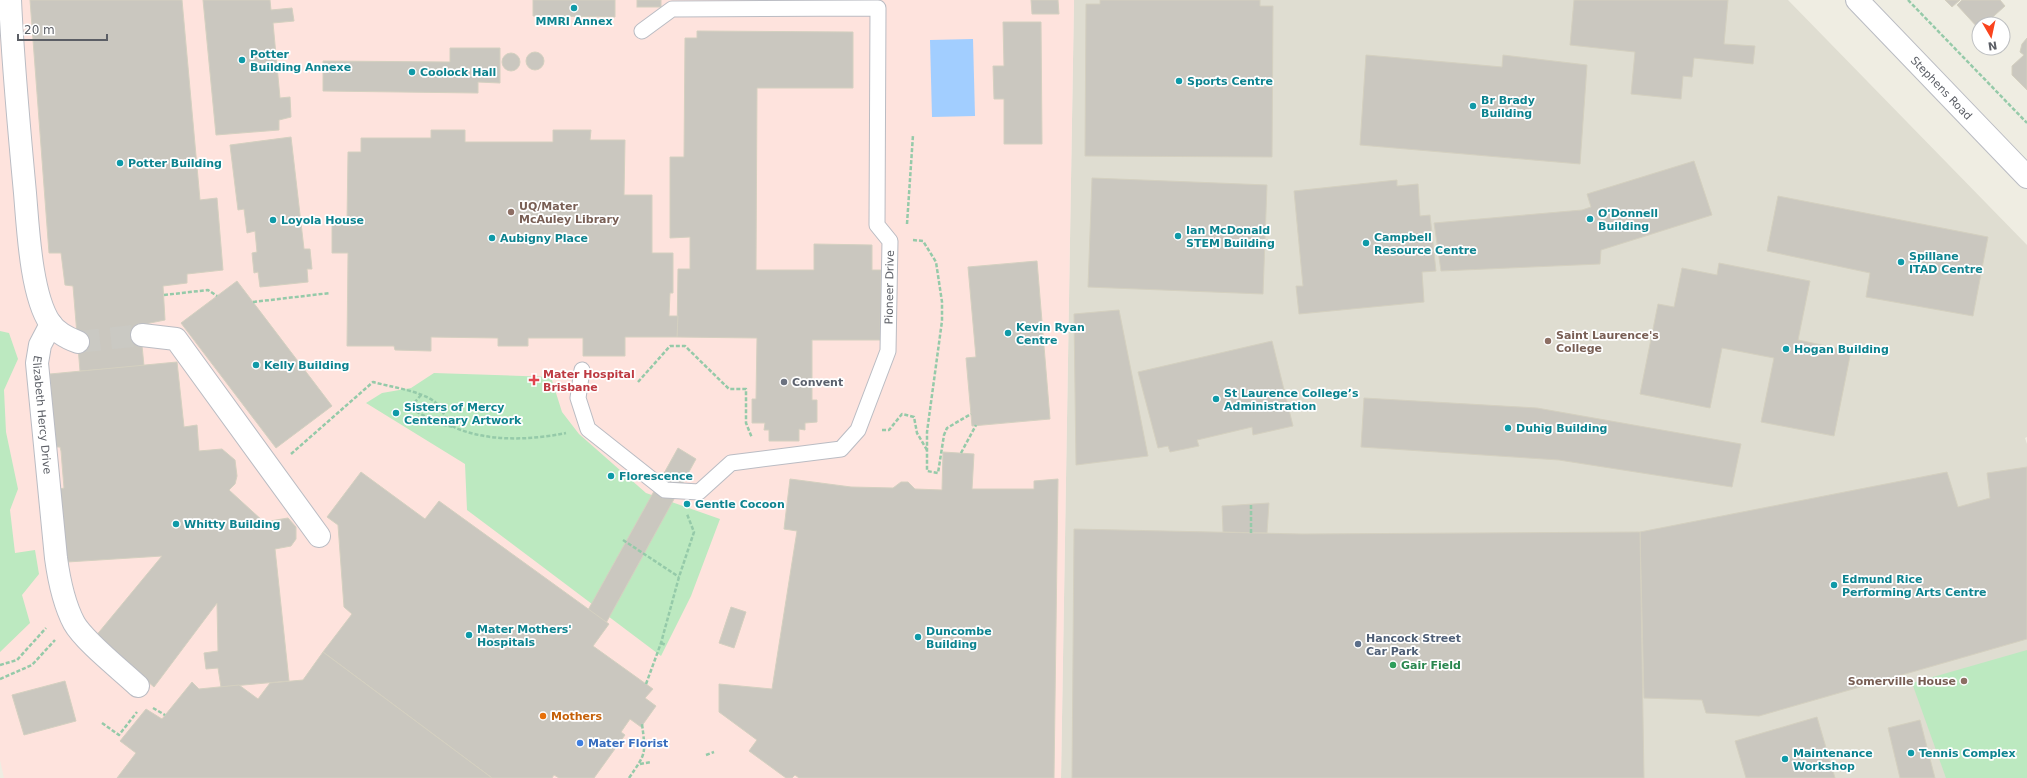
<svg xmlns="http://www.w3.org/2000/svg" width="2027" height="778" font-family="'DejaVu Sans',sans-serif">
	<rect width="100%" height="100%" fill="#efede2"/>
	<path fill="#dfddd1" d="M 1074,0 L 1788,0 L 2027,245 L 2027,437 L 2025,438 L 2027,444 L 2027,778 L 1061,778 Z"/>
	<path fill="#fee3dd" d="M 0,0 L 1074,0 L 1061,778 L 4,778 L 0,760 Z"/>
	<g fill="#bce9c0">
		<path d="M 0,331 L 9,333 L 18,359 L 4,390 L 6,432 L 18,489 L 10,510 L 15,553 L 35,550 L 39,574 L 22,595 L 30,623 L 0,652 Z"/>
		<path d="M 434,373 L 551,377 L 562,412 L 579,434 L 646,493 L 720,519 L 691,596 L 661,656 L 467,510 L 465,464 L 366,403 L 382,393 L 411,388 Z"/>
		<path d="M 2027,650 L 2027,778 L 1946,778 L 1912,683 Z"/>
	</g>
	<path fill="#a2ceff" d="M 973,39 L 975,116 L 932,117 L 930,40 Z"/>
	<g fill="#cac7bf" stroke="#d4d0c0">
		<path d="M 30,0 L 182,0 L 200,200 L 217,198 L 223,270 L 187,274 L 187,283 L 163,286 L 165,320 L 140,325 L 144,366 L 80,371 L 73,286 L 65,285 L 61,253 L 49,253 Z"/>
		<path d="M 203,0 L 270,0 L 271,10 L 292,8 L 294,21 L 273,23 L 280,98 L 290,97 L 291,117 L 279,120 L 279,130 L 216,135 Z"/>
		<path d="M 533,0 L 615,0 L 615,17 L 533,16 Z"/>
		<rect x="637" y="0" width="24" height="7"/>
		<path d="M 1031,0 L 1058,0 L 1059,14 L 1032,14 Z"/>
		<path d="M 1100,0 L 1260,0 L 1260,6 L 1273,6 L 1272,157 L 1085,156 L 1086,4 L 1100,4 Z"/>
		<path d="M 1574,0 L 1728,0 L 1724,44 L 1755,46 L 1753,64 L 1694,58 L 1692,77 L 1683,76 L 1681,99 L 1631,94 L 1635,52 L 1570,45 Z"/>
		<path d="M 1945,0 L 1960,0 L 1952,7 Z"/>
		<path d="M 1962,0 L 2000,0 L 2005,6 L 1985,24 L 1979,24 L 1979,29 L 1957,5 Z"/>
		<path d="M 1003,22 L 1041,22 L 1042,144 L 1004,144 L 1004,99 L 994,99 L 993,66 L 1004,66 Z"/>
		<path d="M 697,31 L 853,32 L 853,88 L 757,88 L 756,270 L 814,270 L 814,244 L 872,245 L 872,270 L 881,270 L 880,340 L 812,340 L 812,400 L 817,400 L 817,422 L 805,423 L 805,430 L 799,429 L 799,441 L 769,441 L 769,430 L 764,430 L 765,423 L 752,423 L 752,399 L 756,399 L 757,338 L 677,337 L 678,269 L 690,269 L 690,237 L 670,238 L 670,157 L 684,157 L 685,38 L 697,38 Z"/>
		<path d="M 2027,38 L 2027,90 L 2012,75 L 2012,66 L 2024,55 L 2020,52 L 2022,44 Z"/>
		<path d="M 450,48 L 500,48 L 500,83 L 478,82 L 478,93 L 323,91 L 323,61 L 450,62 Z"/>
		<circle cx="535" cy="61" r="9"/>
		<circle cx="511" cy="62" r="9"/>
		<path d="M 1366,55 L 1502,67 L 1503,55 L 1587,65 L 1580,164 L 1360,145 Z"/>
		<path d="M 431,130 L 465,130 L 465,142 L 553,142 L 553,130 L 591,130 L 590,140 L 625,140 L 624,195 L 652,195 L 652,253 L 673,253 L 673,293 L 670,293 L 669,316 L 678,316 L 677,337 L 625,337 L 625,356 L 583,356 L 583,338 L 528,338 L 528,346 L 498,346 L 498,338 L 431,337 L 431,351 L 395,350 L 394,346 L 347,346 L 348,253 L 332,253 L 332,223 L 347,223 L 348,152 L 361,152 L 361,138 L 431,138 Z"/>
		<path d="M 291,137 L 304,249 L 310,249 L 312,269 L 307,269 L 308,282 L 260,287 L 258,272 L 254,273 L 252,253 L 257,252 L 255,231 L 247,233 L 244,209 L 238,210 L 230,145 Z"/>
		<path d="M 1694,161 L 1712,215 L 1601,250 L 1600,264 L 1441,271 L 1434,223 L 1582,210 L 1591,207 L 1587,194 Z"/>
		<path d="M 1092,178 L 1267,185 L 1263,294 L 1088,287 Z"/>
		<path d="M 1397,180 L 1397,186 L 1418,184 L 1420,216 L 1430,215 L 1436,271 L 1422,272 L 1424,302 L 1299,314 L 1296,286 L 1303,286 L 1294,191 Z"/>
		<path d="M 1778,196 L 1988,237 L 1973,316 L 1866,297 L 1870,273 L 1767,251 Z"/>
		<path d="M 1037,261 L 1050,419 L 972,426 L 966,358 L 976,357 L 968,267 Z"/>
		<path d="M 1719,263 L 1810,281 L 1798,340 L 1851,351 L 1834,436 L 1761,422 L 1774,358 L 1722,348 L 1710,408 L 1640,394 L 1658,304 L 1674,307 L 1682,268 L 1717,275 Z"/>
		<path d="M 237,281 L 332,406 L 276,448 L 181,323 Z"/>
		<path d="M 1119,310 L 1148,456 L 1076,465 L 1074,314 Z"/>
		<path d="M 1272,341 L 1293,426 L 1253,435 L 1252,427 L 1197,440 L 1199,446 L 1170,452 L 1168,446 L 1158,448 L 1138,372 Z"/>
		<path d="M 177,362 L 184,427 L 197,425 L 199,451 L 222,449 L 235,460 L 237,476 L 235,484 L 229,490 L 264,522 L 288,518 L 296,527 L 296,539 L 291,546 L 275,549 L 289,681 L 221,687 L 218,668 L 206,669 L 204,653 L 218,651 L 217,603 L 154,687 L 95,637 L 162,556 L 67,562 L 60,489 L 64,488 L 61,451 L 60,447 L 56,447 L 45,409 L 52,403 L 50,374 Z"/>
		<path d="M 1364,398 L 1537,408 L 1741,444 L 1732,487 L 1559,460 L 1361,447 Z"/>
		<path d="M 678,448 L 696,459 L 606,623 L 588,610 Z"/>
		<path d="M 943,452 L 974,454 L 972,489 L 1034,489 L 1034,481 L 1058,479 L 1054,778 L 799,778 L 795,775 L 792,778 L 786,778 L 749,751 L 757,740 L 719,712 L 719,684 L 772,689 L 797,531 L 784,529 L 790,479 L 851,487 L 893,488 L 901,482 L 908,482 L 915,489 L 942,490 Z"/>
		<path d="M 2027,467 L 2027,639 L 1759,716 L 1706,713 L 1702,700 L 1644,698 L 1640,532 L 1947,472 L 1958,507 L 1990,498 L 1987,473 Z"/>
		<path d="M 361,472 L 425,519 L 439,501 L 609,624 L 593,646 L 653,689 L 645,698 L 656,706 L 641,727 L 630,719 L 621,732 L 625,735 L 594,778 L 559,778 L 554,775 L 552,778 L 492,778 L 323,652 L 352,614 L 344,607 L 338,525 L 327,517 Z"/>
		<path d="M 1269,503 L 1267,533 L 1223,532 L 1222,506 Z"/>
		<path d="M 1074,529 L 1302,534 L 1640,532 L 1644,778 L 1072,778 Z"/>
		<path d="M 731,607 L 746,612 L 734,648 L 719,643 Z"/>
		<path d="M 323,652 L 492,778 L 117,778 L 136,753 L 120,741 L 146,709 L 162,719 L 192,682 L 199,689 L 239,685 L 258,699 L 270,683 L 303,680 Z"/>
		<path d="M 65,681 L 76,721 L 24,735 L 12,695 Z"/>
		<path d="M 1817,717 L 1835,778 L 1746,778 L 1735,741 Z"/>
		<path d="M 1920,720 L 1935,778 L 1900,778 L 1888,728 Z"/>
	</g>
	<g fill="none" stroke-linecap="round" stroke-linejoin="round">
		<path stroke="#cac9c3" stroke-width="22" stroke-dasharray="22 11" stroke-linecap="butt" d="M 78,342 L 142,335"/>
		<defs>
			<g id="service">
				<path id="s1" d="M 582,370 L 578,398 L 588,429 L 665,490 L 699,492 L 731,463 L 841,449 L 858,430 L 888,351 L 890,241 L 877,225 L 878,8 L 672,9 L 642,31"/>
			</g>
			<g id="minor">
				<path d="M 10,0 C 13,65 19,129 25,193 C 28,228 31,295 50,323 C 57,333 67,338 78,342"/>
				<path id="s2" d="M 51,324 L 40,345 L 37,363 L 56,558 C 59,580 64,604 74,623 C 84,641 121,670 138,686"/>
				<path d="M 142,335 L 176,339 L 319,536"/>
			</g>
			<g id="tertiary">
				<path id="s3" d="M 1857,0 L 2027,177"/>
			</g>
		</defs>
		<use href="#service" stroke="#babcc3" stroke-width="17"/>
		<use href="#minor" stroke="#babcc3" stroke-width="24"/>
		<use href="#tertiary" stroke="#babcc3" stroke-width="24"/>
		<g stroke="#95caa9" stroke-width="2.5" stroke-dasharray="4 2" stroke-linecap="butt">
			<path d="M 1908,0 L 2027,123"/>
			<path d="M 907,224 L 913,135"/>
			<path d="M 913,240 L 923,241 L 936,262 L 942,302 L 942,321 L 927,432 L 927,471 L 938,473 L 944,435 L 947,428 L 971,414"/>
			<path d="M 164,295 L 208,290 L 217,296"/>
			<path d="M 253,302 L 330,293"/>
			<path d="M 638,382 L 670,346 L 685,346 L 729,389 L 746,389 L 746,423 L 752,438"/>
			<path d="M 421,395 L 410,408 L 439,424 L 454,427"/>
			<path d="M 882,430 L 889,430 L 902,414 L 914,417 L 917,433 L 927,450"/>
			<path d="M 961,453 L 976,425"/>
			<path d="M 291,454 L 373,382 C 391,387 421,391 435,402 C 444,409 445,423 456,428 C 489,442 532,440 566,433"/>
			<path d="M 1251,533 L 1251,505"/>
			<path d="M 623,540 L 679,577"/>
			<path d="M 661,643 L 666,645"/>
			<path d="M 0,665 L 17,660 L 46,628"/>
			<path d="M 0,679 L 32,665 L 55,640"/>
			<path d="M 646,684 L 661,643 L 679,577 L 694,532 L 687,514"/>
			<path d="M 153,708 L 165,715"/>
			<path d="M 102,723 L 119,735 L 137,712"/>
			<path d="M 706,755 L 714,752"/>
			<path d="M 640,764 L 651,762"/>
			<path d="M 629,778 C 646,753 646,755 642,724"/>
		</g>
		<use href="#service" stroke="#fff" stroke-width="15"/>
		<use href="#minor" stroke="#fff" stroke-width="22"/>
		<use href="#tertiary" stroke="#fff" stroke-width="22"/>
	</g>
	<g fill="#0f9aa8" stroke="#fff" stroke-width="1.5">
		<circle cx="574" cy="8" r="4"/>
		<circle cx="242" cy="60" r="4"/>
		<circle cx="412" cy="72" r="4"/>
		<circle cx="1179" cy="81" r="4"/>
		<circle cx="1473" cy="106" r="4"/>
		<circle cx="120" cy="163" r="4"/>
		<circle cx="1590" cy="219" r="4"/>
		<circle cx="273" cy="220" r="4"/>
		<circle cx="1178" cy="236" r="4"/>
		<circle cx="492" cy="238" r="4"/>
		<circle cx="1366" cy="243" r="4"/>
		<circle cx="1901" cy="262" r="4"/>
		<circle cx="1008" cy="333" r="4"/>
		<circle cx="1786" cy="349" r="4"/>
		<circle cx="256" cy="365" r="4"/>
		<circle cx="1216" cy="399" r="4"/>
		<circle cx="396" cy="413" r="4"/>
		<circle cx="1508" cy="428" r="4"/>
		<circle cx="611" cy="476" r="4"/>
		<circle cx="687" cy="504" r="4"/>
		<circle cx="176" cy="524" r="4"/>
		<circle cx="1834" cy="585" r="4"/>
		<circle cx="469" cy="635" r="4"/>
		<circle cx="918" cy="637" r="4"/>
		<circle cx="1911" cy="753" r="4"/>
		<circle cx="1785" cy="759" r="4"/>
	</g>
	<g fill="#8d6e63" stroke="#fff" stroke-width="1.5">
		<circle cx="511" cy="212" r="4"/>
		<circle cx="1548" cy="341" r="4"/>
		<circle cx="1964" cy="681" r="4"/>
	</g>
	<path fill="#e0444e" stroke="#fff" stroke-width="1.5" d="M532 374h4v4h4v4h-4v4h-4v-4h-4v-4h4z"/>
	<circle fill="#6b7280" stroke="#fff" stroke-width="1.5" cx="784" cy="382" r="4"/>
	<circle fill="#5c6f8a" stroke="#fff" stroke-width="1.5" cx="1358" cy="644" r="4"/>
	<circle fill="#2e9e5b" stroke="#fff" stroke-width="1.5" cx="1393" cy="665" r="4"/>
	<circle fill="#e8710a" stroke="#fff" stroke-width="1.5" cx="543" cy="716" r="4"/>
	<circle fill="#3f7fe0" stroke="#fff" stroke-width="1.5" cx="580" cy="743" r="4"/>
	<g text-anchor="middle" stroke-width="3.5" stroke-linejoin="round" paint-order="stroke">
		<g font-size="11" font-weight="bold" fill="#0d838f" stroke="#fff" text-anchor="start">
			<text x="574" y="25" text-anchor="middle">MMRI Annex</text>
			<text x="250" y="58">Potter<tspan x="250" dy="13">Building Annexe</tspan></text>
			<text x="420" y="76">Coolock Hall</text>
			<text x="1187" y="85">Sports Centre</text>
			<text x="1481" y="104">Br Brady<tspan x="1481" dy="13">Building</tspan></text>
			<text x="128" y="167">Potter Building</text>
			<text x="1598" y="217">O'Donnell<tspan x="1598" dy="13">Building</tspan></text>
			<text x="281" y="224">Loyola House</text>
			<text x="1186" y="234">Ian McDonald<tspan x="1186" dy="13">STEM Building</tspan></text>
			<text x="1374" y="241">Campbell<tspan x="1374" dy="13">Resource Centre</tspan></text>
			<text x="500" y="242">Aubigny Place</text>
			<text x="1909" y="260">Spillane<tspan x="1909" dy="13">ITAD Centre</tspan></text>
			<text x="1016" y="331">Kevin Ryan<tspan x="1016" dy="13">Centre</tspan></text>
			<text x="1794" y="353">Hogan Building</text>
			<text x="264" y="369">Kelly Building</text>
			<text x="1224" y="397">St Laurence College’s<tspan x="1224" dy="13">Administration</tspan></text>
			<text x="404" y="411">Sisters of Mercy<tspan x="404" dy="13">Centenary Artwork</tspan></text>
			<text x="1516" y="432">Duhig Building</text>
			<text x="619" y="480">Florescence</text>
			<text x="695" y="508">Gentle Cocoon</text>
			<text x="184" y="528">Whitty Building</text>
			<text x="1842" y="583">Edmund Rice<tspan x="1842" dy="13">Performing Arts Centre</tspan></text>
			<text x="477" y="633">Mater Mothers'<tspan x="477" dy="13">Hospitals</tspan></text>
			<text x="926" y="635">Duncombe<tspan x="926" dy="13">Building</tspan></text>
			<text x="1793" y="757">Maintenance<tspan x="1793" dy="13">Workshop</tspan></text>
			<text x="1919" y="757">Tennis Complex</text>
		</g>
		<g font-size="11" fill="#5b5e65" stroke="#fff">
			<text dy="4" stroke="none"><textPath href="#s3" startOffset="122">Stephens Road</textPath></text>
			<text dy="4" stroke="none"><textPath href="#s1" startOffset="521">Pioneer Drive</textPath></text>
			<text dy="4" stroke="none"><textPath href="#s2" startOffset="94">Elizabeth Hercy Drive</textPath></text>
		</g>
		<g font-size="11" font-weight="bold" fill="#785e54" stroke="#fff" text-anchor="start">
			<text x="519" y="210">UQ/Mater<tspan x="519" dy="13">McAuley Library</tspan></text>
			<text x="1556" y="339">Saint Laurence's<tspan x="1556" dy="13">College</tspan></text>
			<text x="1956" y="685" text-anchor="end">Somerville House</text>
		</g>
		<g font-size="11" font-weight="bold" fill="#be3a42" stroke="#fff" text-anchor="start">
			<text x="543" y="378">Mater Hospital<tspan x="543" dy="13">Brisbane</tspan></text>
		</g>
		<g font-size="11" font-weight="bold" fill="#5b616d" stroke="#fff" text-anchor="start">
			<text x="792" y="386">Convent</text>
		</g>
		<g font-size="11" font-weight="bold" fill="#4e5e75" stroke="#fff" text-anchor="start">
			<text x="1366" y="642">Hancock Street<tspan x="1366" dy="13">Car Park</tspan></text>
		</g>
		<g font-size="11" font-weight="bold" fill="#27864d" stroke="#fff" text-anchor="start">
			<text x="1401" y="669">Gair Field</text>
		</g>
		<g font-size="11" font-weight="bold" fill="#c56008" stroke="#fff" text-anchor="start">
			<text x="551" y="720">Mothers</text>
		</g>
		<g font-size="11" font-weight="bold" fill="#366cbe" stroke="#fff" text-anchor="start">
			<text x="588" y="747">Mater Florist</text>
		</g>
	</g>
	<g transform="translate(1991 36) rotate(171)"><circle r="19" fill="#ffffff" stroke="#bdbfc1"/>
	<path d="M0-3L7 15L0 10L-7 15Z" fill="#fa431d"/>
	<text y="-6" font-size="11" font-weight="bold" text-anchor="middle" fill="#5b5e65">N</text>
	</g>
	<path d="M18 34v6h89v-6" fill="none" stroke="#5b5e65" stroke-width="2"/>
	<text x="24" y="34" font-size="12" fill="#5b5e65" stroke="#ffffff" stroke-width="3" paint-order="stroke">20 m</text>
</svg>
